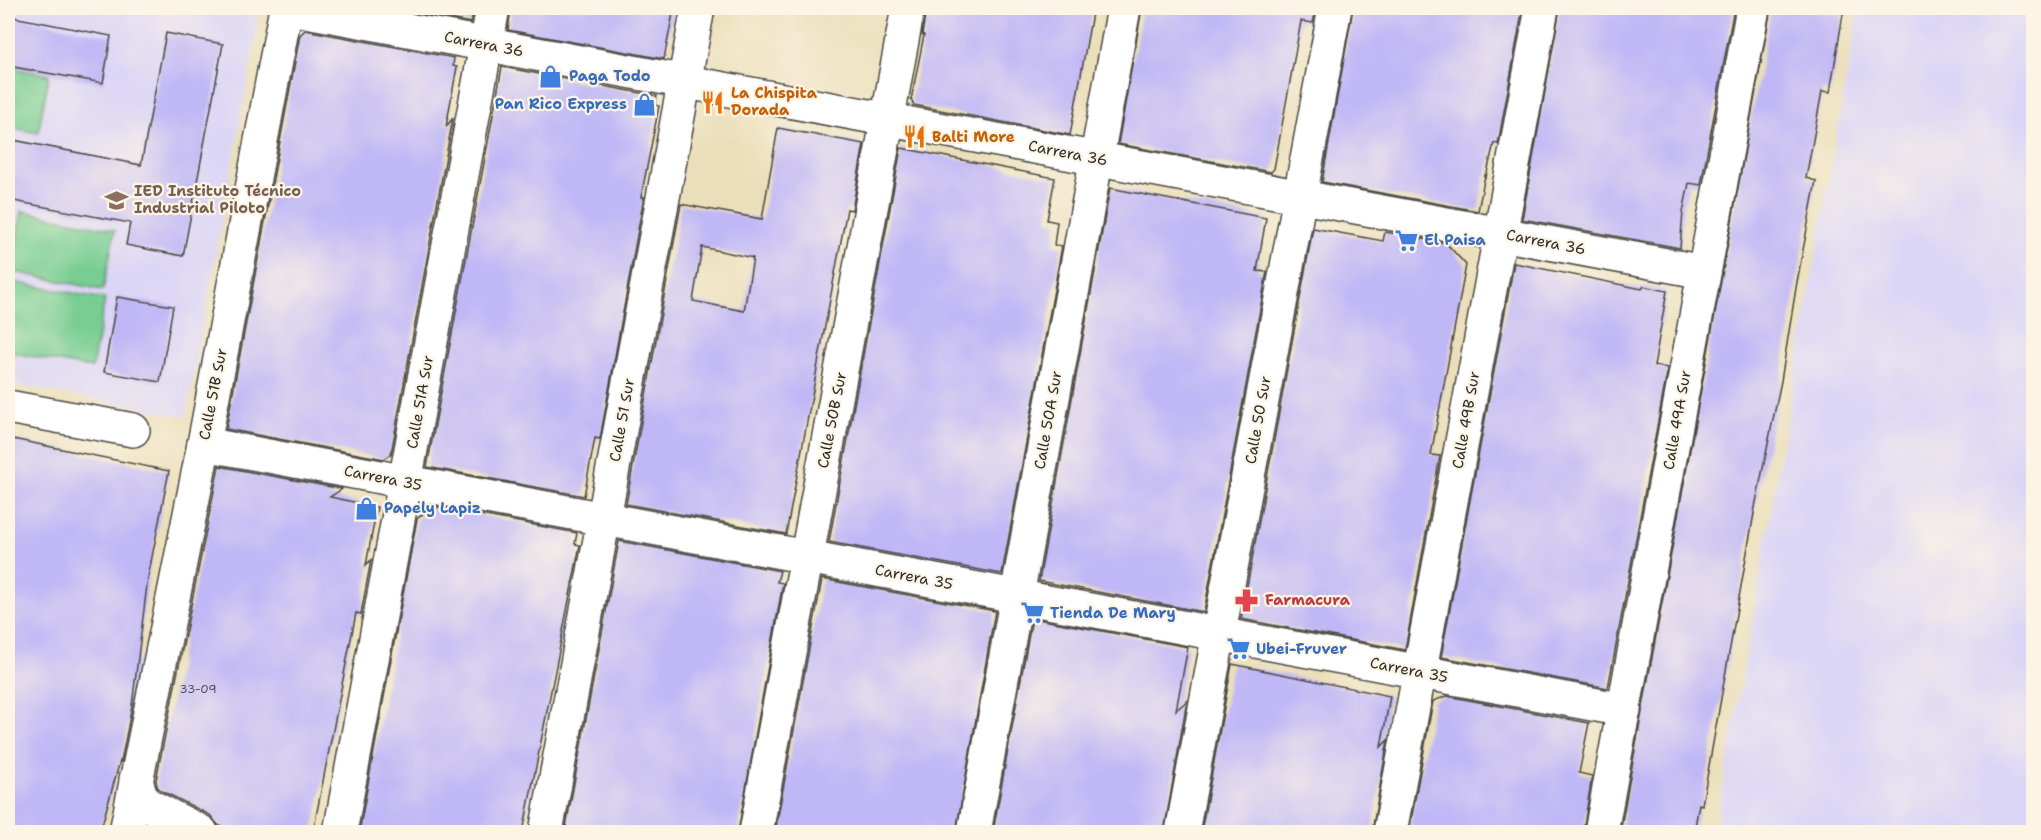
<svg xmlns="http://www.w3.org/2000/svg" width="2041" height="840" font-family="'Shantell Sans',sans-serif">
	<rect width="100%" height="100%" fill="#fcf5e5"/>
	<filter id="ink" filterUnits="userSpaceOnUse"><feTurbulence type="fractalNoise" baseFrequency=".0167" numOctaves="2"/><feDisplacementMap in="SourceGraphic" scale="12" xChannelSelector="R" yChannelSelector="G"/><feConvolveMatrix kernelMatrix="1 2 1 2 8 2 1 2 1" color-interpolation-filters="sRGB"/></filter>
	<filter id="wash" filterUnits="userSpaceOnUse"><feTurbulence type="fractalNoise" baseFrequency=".008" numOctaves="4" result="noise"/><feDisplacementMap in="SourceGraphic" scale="24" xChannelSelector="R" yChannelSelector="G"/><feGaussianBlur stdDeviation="1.35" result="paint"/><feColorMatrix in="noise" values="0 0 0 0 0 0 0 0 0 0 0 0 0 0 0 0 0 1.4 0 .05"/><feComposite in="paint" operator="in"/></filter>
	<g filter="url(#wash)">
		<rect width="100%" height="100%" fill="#ebdfbb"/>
		<g fill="#dcd6f6">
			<path d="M 8,8 L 207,8 L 259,18 L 186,417 L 8,383 Z"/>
			<path d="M 1859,8 L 2033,8 L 2033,832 L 1715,832 Z"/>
		</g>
		<g fill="#77cd92" stroke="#517c5e" stroke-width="1.5">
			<path d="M 8,67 L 49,75 L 38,133 L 8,127 Z"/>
			<path d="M 22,211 L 115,230 L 103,290 L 10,271 Z"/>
			<path d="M 8,281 L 105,299 L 92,368 L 8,352 Z"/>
		</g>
		<g id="blocks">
			<g fill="#c0b7f6" fill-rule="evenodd">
				<path d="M 389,8 L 474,8 L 471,23 Z"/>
				<path d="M 511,8 L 674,8 L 664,59 L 508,30 Z"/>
				<path d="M 926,8 L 1093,8 L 1070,135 L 914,105 L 911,100 L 924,35 L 922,35 Z"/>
				<path d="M 1142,8 L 1316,8 L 1313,23 L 1301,21 L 1274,169 L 1271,172 L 1118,144 Z"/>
				<path d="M 1353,8 L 1523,8 L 1498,144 L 1494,143 L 1486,177 L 1485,175 L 1478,211 L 1322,182 Z"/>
				<path d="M 1560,8 L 1734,8 L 1701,185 L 1689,183 L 1683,212 L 1680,248 L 1522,219 Z"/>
				<path d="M 1771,8 L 1844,8 L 1830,92 L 1822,91 L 1806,178 L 1816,181 L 1797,282 L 1781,381 L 1756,502 L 1702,805 L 1699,804 L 1694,832 L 1620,832 Z"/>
				<path d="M 8,16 L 111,36 L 103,83 L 8,66 Z"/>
				<path d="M 305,30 L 454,58 L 453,66 L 457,67 L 446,127 L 453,118 L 391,454 L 384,459 L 226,429 L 300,35 Z"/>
				<path d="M 166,33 L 223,44 L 183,256 L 126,245 L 130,223 L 8,200 L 8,139 L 141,165 Z"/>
				<path d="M 502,67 L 657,96 L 655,105 L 659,106 L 641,197 L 644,197 L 600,439 L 595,438 L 584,496 L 427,467 Z"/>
				<path d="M 778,128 L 864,144 L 852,210 L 847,209 L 786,534 L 626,504 L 681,204 L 762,219 ZM 702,247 L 753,258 L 744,311 L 693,301 Z"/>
				<path d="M 901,148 L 1055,178 L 1047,220 L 1057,222 L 1054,245 L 1062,246 L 1002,574 L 829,542 Z"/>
				<path d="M 1110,188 L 1266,218 L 1257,271 L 1267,272 L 1204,612 L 1039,581 Z"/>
				<path d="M 1313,228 L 1383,241 L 1385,232 L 1446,243 L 1466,265 L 1431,455 L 1440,456 L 1405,650 L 1241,619 Z"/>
				<path d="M 1514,263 L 1642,289 L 1644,286 L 1667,291 L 1654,366 L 1668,368 L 1608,688 L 1441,657 Z"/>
				<path d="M 117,297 L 173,306 L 160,382 L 104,372 Z"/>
				<path d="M 8,438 L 169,471 L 148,577 L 132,706 L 121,762 L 120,761 L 100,832 L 8,832 Z"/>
				<path d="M 219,466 L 342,489 L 330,497 L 377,507 L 366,565 L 371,560 L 361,614 L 356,613 L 313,832 L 233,832 L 218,825 L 210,815 L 160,790 L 157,786 L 156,780 Z"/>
				<path d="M 432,506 L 577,533 L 575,544 L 580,545 L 523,832 L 359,832 L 417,519 Z"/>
				<path d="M 619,541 L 780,571 L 777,582 L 783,583 L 738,832 L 565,832 Z"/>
				<path d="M 822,579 L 995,611 L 956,832 L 775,832 Z"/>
				<path d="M 1032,618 L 1188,647 L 1176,710 L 1187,701 L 1164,832 L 993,832 Z"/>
				<path d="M 1232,664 L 1390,696 L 1381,747 L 1388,740 L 1372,832 L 1201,832 Z"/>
				<path d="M 1447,696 L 1589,723 L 1579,773 L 1592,776 L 1583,832 L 1409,832 L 1433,701 Z"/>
			</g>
		</g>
	</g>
	<g filter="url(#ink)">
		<use href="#blocks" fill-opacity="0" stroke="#484641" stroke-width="1.5"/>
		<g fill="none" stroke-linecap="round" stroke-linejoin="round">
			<defs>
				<g id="minor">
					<path d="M 290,8 L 1704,272"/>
					<path d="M 8,407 L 133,430"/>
					<path d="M 204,444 L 1624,710"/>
					<path d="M 136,779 L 140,795 L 148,805 L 201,832"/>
					<path d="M 126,832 L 204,444 L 286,8"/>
					<path d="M 340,832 L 493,8"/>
					<path d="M 974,832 L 1124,8"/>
					<path d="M 1182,832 L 1335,8"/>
					<path d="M 1390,832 L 1542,8"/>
					<path d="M 1601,832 L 1753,8"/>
				</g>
				<g id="major">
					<path d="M 546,832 L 698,8"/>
					<path d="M 756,832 L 908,8"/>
				</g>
			</defs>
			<use href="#minor" stroke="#484641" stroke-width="36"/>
			<use href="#major" stroke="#484641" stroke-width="36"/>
			<use href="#minor" stroke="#fff" stroke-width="33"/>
			<use href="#major" stroke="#fff" stroke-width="33"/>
		</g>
	</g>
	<defs>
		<symbol id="shop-bare" viewBox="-9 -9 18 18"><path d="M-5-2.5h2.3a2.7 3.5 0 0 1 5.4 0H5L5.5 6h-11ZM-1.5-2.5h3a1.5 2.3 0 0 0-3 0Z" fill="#3f7fe0" stroke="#fcf5e5" stroke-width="2.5" paint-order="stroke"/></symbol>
		<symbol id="restaurant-bare" viewBox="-9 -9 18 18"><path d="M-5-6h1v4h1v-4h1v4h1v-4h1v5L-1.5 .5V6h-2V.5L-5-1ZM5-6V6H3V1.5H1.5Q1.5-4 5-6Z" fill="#e8710a" stroke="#fcf5e5" stroke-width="2.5" paint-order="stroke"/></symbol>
		<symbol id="school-bare" viewBox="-9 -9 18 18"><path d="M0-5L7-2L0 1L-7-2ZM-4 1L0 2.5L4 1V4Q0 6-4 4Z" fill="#8d6e63" stroke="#fcf5e5" stroke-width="2.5" paint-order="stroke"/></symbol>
		<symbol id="supermarket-bare" viewBox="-9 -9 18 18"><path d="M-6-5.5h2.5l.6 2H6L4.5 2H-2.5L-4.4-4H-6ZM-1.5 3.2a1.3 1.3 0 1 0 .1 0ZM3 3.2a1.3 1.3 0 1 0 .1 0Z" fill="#3f7fe0" stroke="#fcf5e5" stroke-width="2.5" paint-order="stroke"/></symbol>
		<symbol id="pharmacy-bare" viewBox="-9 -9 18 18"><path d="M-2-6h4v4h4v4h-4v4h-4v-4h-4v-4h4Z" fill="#e0444e" stroke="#fcf5e5" stroke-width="2.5" paint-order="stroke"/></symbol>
	</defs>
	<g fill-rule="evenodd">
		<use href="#shop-bare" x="534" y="60" width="33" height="33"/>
		<use href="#restaurant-bare" x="696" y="86" width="33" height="33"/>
		<use href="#shop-bare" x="628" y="88" width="33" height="33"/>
		<use href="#restaurant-bare" x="898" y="120" width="33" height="33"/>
		<use href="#school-bare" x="100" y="184" width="33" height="33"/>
		<use href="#supermarket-bare" x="1390" y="224" width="33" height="33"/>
		<use href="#shop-bare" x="350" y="492" width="33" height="33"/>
		<use href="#pharmacy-bare" x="1230" y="584" width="33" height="33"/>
		<use href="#supermarket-bare" x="1016" y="596" width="33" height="33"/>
		<use href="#supermarket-bare" x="1222" y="632" width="33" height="33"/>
	</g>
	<g text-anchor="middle" stroke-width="4.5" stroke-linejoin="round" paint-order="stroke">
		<g font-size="12" fill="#504e5e">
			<text x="198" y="693">33-09</text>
		</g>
		<g font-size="15" fill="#2b2b2b" stroke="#fcf5e5">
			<text transform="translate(484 44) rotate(11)" y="5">Carrera 36</text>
			<text transform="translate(1068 153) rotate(11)" y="5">Carrera 36</text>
			<text transform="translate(1546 242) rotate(11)" y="5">Carrera 36</text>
			<text transform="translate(213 394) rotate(-79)" y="5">Calle 51B Sur</text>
			<text transform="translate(420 402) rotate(-80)" y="5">Calle 51A Sur</text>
			<text transform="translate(622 420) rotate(-80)" y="5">Calle 51 Sur</text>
			<text transform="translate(832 420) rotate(-79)" y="5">Calle 50B Sur</text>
			<text transform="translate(1048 420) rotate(-80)" y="5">Calle 50A Sur</text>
			<text transform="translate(1258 420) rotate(-80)" y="5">Calle 50 Sur</text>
			<text transform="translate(1466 420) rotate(-80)" y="5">Calle 49B Sur</text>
			<text transform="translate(1677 420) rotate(-80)" y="5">Calle 49A Sur</text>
			<text transform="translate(383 478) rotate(11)" y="5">Carrera 35</text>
			<text transform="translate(914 577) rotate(11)" y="5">Carrera 35</text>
			<text transform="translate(1409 670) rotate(11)" y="5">Carrera 35</text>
		</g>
		<g font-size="15" font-weight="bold" fill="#366cbe" stroke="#fcf5e5" text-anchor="start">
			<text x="569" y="81">Paga Todo</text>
			<text x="627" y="109" text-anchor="end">Pan Rico Express</text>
			<text x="1424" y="245">El Paisa</text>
			<text x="384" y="513">Papely Lapiz</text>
			<text x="1050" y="618">Tienda De Mary</text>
			<text x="1256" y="654">Ubei-Fruver</text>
		</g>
		<g font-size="15" font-weight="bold" fill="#c56008" stroke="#fcf5e5" text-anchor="start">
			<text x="731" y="98">La Chispita<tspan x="731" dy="17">Dorada</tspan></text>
			<text x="932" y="142">Balti More</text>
		</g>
		<g font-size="15" font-weight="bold" fill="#785e54" stroke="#fcf5e5" text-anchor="start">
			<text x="134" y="196">IED Instituto Técnico<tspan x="134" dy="17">Industrial Piloto</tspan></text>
		</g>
		<g font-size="15" font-weight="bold" fill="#be3a42" stroke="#fcf5e5" text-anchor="start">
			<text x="1265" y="605">Farmacura</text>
		</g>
	</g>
	<rect width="2041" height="840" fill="none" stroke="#fcf5e5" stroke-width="30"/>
</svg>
